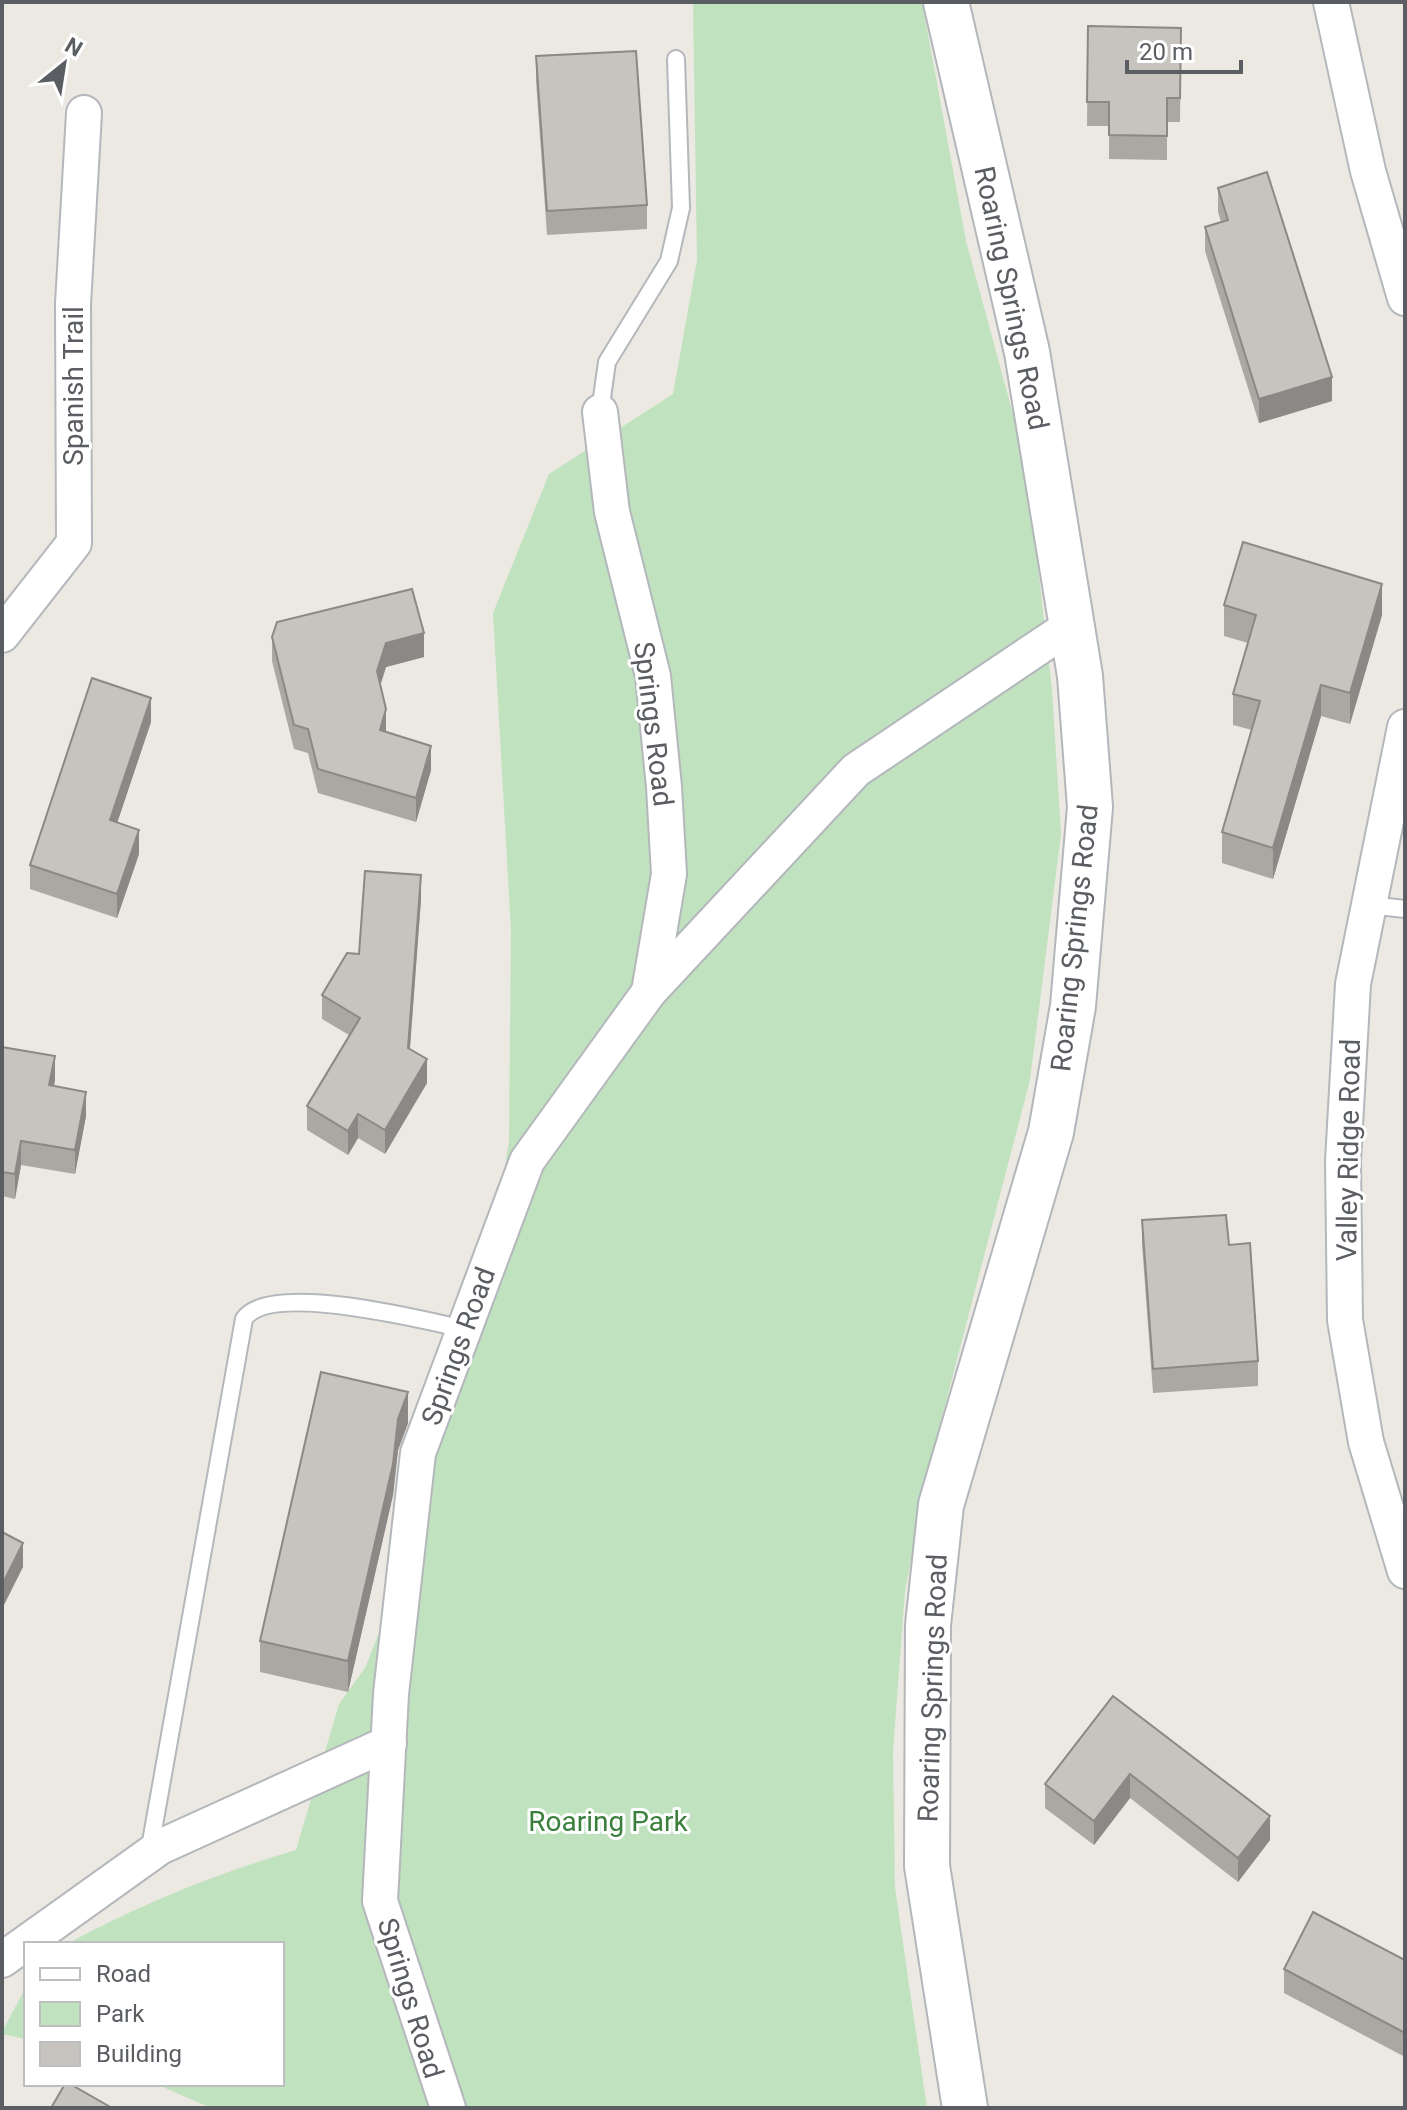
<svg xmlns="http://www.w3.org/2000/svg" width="1407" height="2110" font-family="Roboto,sans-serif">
	<rect width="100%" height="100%" fill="#ebe9e1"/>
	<g fill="#c0e2bf">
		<path d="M 693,2 L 922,2 L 966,241 L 1026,462 L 1052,690 L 1061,834 L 1030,1080 L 932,1455 L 905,1591 L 893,1751 L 895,1888 L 927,2108 L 211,2108 L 156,2084 L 282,2084 L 282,1944 L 67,1944 C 141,1904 215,1874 296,1850 L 339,1704 L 365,1668 L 392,1600 L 499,1206 L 509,1141 L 511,931 L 493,613 L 549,474 L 673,394 L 697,260 Z"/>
		<path d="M 26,1987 L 26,2039 L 2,2034 L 2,2032 Z"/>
	</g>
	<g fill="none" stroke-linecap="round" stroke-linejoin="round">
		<defs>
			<g id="lane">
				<path d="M 600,412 L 607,362 L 669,261 L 681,208 L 676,59"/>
				<path d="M 1369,905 L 1405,909"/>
				<path d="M 149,1853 L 244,1319 C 269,1281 423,1320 464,1329"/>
			</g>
			<g id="street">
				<path d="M 1331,2 L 1368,171 L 1405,298"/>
				<path d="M 600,412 L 612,512 L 653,676 L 664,787 L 669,874 L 649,992"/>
				<path d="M 2,635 L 74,543 L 73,304 L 84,113"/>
				<path d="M 1405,727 L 1353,984 L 1343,1161 L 1345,1320 L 1366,1442 L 1405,1571"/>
				<path d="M 2,1960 L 160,1847 L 389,1743"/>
				<path d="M 448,2108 L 380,1901 L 391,1694 L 418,1453 L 527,1161 L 649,992 L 856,770 L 1072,625"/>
			</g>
			<path id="secondary" d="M 946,2 L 1027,352 L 1080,676 L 1090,807 L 1073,1006 L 1051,1132 L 941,1505 L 928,1625 L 927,1866 L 965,2108"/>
		</defs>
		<use href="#lane" stroke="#b4b7bb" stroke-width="20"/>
		<use href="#street" stroke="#b4b7bb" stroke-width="38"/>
		<use href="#secondary" stroke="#b3b6bb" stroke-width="48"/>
		<use href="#lane" stroke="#fff" stroke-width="16"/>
		<use href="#street" stroke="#fff" stroke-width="34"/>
		<use href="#secondary" stroke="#fff" stroke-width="44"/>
	</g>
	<g fill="#aba8a3">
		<path d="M 1088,26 L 1181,28 L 1180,122 L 1167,122 L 1167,160 L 1109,159 L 1109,126 L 1087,126 Z"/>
		<path d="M 536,56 L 647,205 L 647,229 L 547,235 L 536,81 Z"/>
		<path d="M 1218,188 L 1332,401 L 1259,423 L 1205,251 L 1205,227 L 1221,222 L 1218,212 Z"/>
		<path d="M 1224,605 L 1382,615 L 1350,724 L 1321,716 L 1273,879 L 1222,863 L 1222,832 L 1252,730 L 1233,725 L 1233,694 L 1248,643 L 1224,636 Z"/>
		<path d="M 272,637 L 424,657 L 386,667 L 380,685 L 386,732 L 431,770 L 416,822 L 318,793 L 308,753 L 294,749 L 272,661 Z"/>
		<path d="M 151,722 L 117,823 L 139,854 L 117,918 L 30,889 L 30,865 Z"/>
		<path d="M 421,899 L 410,1049 L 427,1083 L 385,1154 L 358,1138 L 348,1155 L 307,1130 L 307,1106 L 349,1035 L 322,1019 L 322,995 L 359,954 Z"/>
		<path d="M 2,1047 L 55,1080 L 54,1086 L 86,1116 L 75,1174 L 21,1165 L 15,1199 L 2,1196 Z"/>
		<path d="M 1142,1220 L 1229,1245 L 1258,1361 L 1258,1386 L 1153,1393 L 1142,1244 Z"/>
		<path d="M 408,1423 L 398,1450 L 393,1495 L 348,1692 L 260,1672 L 260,1641 Z"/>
		<path d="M 1113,1696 L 1270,1840 L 1238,1882 L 1130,1798 L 1094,1845 L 1045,1808 L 1045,1784 Z"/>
		<path d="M 1405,1960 L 1405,2057 L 1284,1993 L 1284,1969 Z"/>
	</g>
	<g fill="#8b8885">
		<path d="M 1332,377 L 1332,401 L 1259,423 L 1259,399 Z"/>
		<path d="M 1382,584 L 1382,615 L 1350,724 L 1350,693 Z"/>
		<path d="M 424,633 L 424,657 L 386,667 L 377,696 L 377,671 L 386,643 Z"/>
		<path d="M 1321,685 L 1321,716 L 1273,879 L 1273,848 Z"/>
		<path d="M 151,698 L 151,722 L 110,844 L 110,820 Z"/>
		<path d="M 386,709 L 386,733 L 380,730 Z"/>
		<path d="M 431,746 L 431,770 L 416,822 L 416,798 Z"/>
		<path d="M 139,830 L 139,854 L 117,918 L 117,894 Z"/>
		<path d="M 421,875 L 421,899 L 408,1072 L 408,1048 Z"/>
		<path d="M 55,1056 L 55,1080 L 49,1109 L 49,1085 Z"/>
		<path d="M 427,1059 L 427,1083 L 385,1154 L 385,1130 Z"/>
		<path d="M 86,1092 L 86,1116 L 75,1174 L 75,1150 Z"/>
		<path d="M 358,1114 L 358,1138 L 348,1155 L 348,1131 Z"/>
		<path d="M 21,1141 L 21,1165 L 15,1199 L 15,1174 Z"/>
		<path d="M 408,1392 L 408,1423 L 398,1450 L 393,1495 L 348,1692 L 348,1661 L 398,1419 Z"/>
		<path d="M 23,1543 L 23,1567 L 2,1609 L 2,1585 Z"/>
		<path d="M 1130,1774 L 1130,1798 L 1094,1845 L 1094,1821 Z"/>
		<path d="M 1270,1816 L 1270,1840 L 1238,1882 L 1238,1858 Z"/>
	</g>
	<g fill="#c7c3be" stroke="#8b8885" stroke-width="2">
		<path d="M 1088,26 L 1181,28 L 1180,98 L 1167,98 L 1167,136 L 1109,135 L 1109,102 L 1087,102 Z"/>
		<path d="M 636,51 L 647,205 L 547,211 L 536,56 Z"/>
		<path d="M 1267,172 L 1332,377 L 1259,399 L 1205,227 L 1228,220 L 1218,188 Z"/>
		<path d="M 1243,542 L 1382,584 L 1350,693 L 1321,685 L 1273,848 L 1222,832 L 1260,701 L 1233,694 L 1256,615 L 1224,605 Z"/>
		<path d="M 412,589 L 424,633 L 386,643 L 377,671 L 386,709 L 380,730 L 431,746 L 416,798 L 318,769 L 308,729 L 294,725 L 272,637 L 277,622 Z"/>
		<path d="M 92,678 L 151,698 L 110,820 L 139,830 L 117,894 L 30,865 Z"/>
		<path d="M 365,871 L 421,875 L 408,1048 L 427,1059 L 385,1130 L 358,1114 L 348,1131 L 307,1106 L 360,1018 L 322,995 L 347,953 L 359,954 Z"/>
		<path d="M 2,1047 L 55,1056 L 49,1085 L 86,1092 L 75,1150 L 21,1141 L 15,1174 L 2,1172 Z"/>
		<path d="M 1226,1215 L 1229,1245 L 1250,1243 L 1258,1361 L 1153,1369 L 1142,1220 Z"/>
		<path d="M 321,1372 L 408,1392 L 398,1419 L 393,1464 L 348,1661 L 260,1641 Z"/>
		<path d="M 2,1532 L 23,1543 L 2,1585 Z"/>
		<path d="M 1113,1696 L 1270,1816 L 1238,1858 L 1130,1774 L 1094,1821 L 1045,1784 Z"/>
		<path d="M 1313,1912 L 1405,1960 L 1405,2033 L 1284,1969 Z"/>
		<path d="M 65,2084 L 70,2084 L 112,2108 L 51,2108 Z"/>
	</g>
	<g text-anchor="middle" stroke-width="6" stroke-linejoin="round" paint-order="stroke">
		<g font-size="28" fill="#5a5d61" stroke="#fff">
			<text transform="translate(1012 298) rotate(78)" y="10">Roaring Springs Road</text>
			<text transform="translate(73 386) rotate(-90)" y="10">Spanish Trail</text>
			<text transform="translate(654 724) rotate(83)" y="10">Springs Road</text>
			<text transform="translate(1074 938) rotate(-84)" y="10">Roaring Springs Road</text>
			<text transform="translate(1348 1150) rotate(-89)" y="10">Valley Ridge Road</text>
			<text transform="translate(458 1346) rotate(-70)" y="10">Springs Road</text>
			<text transform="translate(932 1688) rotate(-88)" y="10">Roaring Springs Road</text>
			<text transform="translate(411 1998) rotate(73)" y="10">Springs Road</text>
		</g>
		<g font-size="28" fill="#3a7f3b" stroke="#fff">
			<text x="608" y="1831">Roaring Park</text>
		</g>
	</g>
	<rect width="1407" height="2110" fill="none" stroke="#5a5d61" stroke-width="8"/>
	<rect x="24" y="1942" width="260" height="144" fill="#ffffff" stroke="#bdbec0" stroke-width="2"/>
	<rect x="40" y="1968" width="40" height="12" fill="#ffffff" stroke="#bdbec0" stroke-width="2"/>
	<text x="96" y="1982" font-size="24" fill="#5a5d61">Road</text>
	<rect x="40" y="2002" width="40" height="24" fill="#c0e2bf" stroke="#bdbec0" stroke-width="2"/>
	<text x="96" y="2022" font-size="24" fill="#5a5d61">Park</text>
	<rect x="40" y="2042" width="40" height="24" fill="#c7c3be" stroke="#bdbec0" stroke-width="2"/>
	<text x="96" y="2062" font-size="24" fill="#5a5d61">Building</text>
	<g transform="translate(64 64) rotate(30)" stroke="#ffffff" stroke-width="6" paint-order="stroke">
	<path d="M0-6L14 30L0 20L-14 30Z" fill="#5a5d61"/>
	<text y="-12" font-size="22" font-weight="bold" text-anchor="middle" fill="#5a5d61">N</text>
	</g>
	<path d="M1127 60v12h114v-12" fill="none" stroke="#5a5d61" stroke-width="4"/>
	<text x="1139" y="60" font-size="24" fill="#5a5d61" stroke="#ffffff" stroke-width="6" paint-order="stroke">20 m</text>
</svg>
